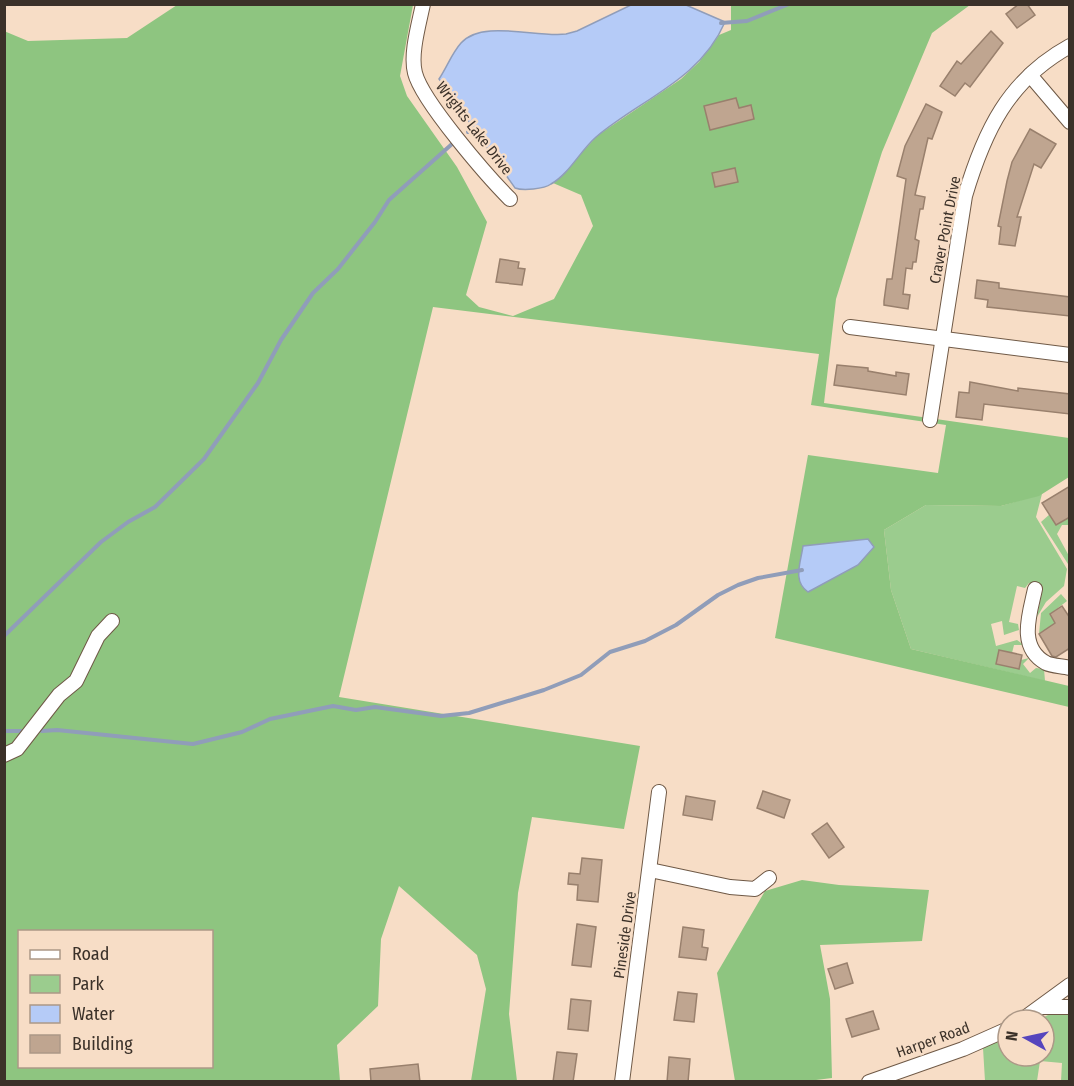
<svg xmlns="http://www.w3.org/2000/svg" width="1074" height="1086" font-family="'Fira Sans Condensed',sans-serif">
	<rect width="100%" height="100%" fill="#f7ddc6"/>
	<g fill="#9bcc8e">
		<path d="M 1042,494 L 1036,517 L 1067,569 L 1064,586 L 1046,602 L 1037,617 L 1043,587 L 1029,583 L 1025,588 L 1017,586 L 1009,622 L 1018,624 L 1019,630 L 1004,635 L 1002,621 L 991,624 L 996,646 L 1017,640 L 1024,645 L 1014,645 L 1012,653 L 999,651 L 996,664 L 1019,669 L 1021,660 L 1029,658 L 1023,664 L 1030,673 L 1036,668 L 1044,669 L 1045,681 L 911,649 L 891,590 L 884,530 L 926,505 L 1001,506 Z"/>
		<path d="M 1050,514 L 1057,525 L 1069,517 L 1069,525 L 1062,525 L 1057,534 L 1069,556 L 1068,564 L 1041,522 Z"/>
		<path d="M 1061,594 L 1067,601 L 1050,614 L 1055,623 L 1039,634 L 1041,613 Z"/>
		<path d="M 1054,1012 L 1069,1012 L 1069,1081 L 1061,1081 L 1062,1063 L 1040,1061 L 1037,1081 L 985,1081 L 983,1048 L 1008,1037 L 1008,1056 L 1044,1056 L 1044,1020 L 1038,1020 Z"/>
	</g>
	<g fill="#8ec580" fill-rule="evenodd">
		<path d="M 177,5 L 413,5 L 400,76 L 407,96 L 457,167 L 487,222 L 466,295 L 479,307 L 513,316 L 554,299 L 593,226 L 581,195 L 553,183 L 598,135 L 681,79 L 699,62 L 719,35 L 731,30 L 731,5 L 970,5 L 932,33 L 882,152 L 836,299 L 824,403 L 1069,438 L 1069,477 L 1039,496 L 1001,506 L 926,505 L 884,530 L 891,590 L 911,649 L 1069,686 L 1069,707 L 775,638 L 808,455 L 938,473 L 946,425 L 811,405 L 819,354 L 433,307 L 339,697 L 640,746 L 624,829 L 532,817 L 518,893 L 509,1014 L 517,1081 L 471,1081 L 486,989 L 477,955 L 399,886 L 381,939 L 378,1006 L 337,1045 L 340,1081 L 5,1081 L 4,31 L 28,41 L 127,38 ZM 20,932 L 212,932 L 212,1066 L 20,1066 Z"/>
		<path d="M 802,880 L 839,885 L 929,890 L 922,941 L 820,945 L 830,999 L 832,1078 L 808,1081 L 735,1081 L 717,973 L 765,891 Z"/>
	</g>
	<g fill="#b5cbf7" stroke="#909db9" stroke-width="1.5">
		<path d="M 633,4 L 686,5 L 725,22 C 700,80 641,99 596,137 C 580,151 569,174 551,184 C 544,189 523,191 515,188 L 439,79 C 447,67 452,53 461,43 C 482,19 537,38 566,34 L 577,31 Z"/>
		<path d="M 868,539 L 874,547 L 858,565 L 808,592 C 792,581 801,562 803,546 Z"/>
	</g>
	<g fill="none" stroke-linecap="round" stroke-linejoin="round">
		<g stroke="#909db9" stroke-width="4">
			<path d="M 721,23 L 747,21 L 789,4"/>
			<path d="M 468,132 L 476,128"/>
			<path d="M 4,636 L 101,542 L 128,522 L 155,507 L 204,459 L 258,383 L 281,340 L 313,293 L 338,269 L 375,222 L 389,200 L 452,144"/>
			<path d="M 4,731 L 21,731"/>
			<path d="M 42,731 L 57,730 L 193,744 L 242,732 L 270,719 L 333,706 L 356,710 L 375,707 L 441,716 L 469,713 L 544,690 L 581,675 L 610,652 L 645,641 L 676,625 L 718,595 L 738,585 L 758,578 L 802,570"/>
		</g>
	</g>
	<g fill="#bfa590" stroke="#99806d" stroke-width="1.5">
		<path d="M 1019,4 L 1027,4 L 1035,15 L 1017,28 L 1006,14 Z"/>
		<path d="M 991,31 L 1003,43 L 970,87 L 965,83 L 955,96 L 940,86 L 957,61 L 961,64 Z"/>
		<path d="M 736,98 L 739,108 L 751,105 L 754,119 L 710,130 L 704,106 Z"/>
		<path d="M 926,104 L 942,112 L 932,139 L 928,138 L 915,195 L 925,197 L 923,209 L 920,209 L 915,239 L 919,241 L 916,262 L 913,262 L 912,269 L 906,268 L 903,294 L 910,295 L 908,309 L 884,305 L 884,301 L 887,279 L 892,279 L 906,179 L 897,176 L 905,146 Z"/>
		<path d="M 1030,129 L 1056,144 L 1041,168 L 1034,164 L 1017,217 L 1021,217 L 1015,246 L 999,244 L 1001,227 L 998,226 L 1007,181 L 1012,162 Z"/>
		<path d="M 735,168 L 738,182 L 715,187 L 712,173 Z"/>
		<path d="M 500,259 L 519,262 L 518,268 L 525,269 L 522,285 L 496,282 Z"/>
		<path d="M 977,280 L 999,283 L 999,288 L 1070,297 L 1070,316 L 987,307 L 988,300 L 975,298 Z"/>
		<path d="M 837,365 L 868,368 L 868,371 L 896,376 L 896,372 L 909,374 L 906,395 L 834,385 Z"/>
		<path d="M 970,382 L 1018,391 L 1018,388 L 1070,394 L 1070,414 L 984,404 L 982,420 L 956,417 L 959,392 L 969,393 Z"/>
		<path d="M 1070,486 L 1070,517 L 1056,525 L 1042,503 Z"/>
		<path d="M 1062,606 L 1070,618 L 1070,648 L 1056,657 L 1052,656 L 1039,634 L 1055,623 L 1050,614 Z"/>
		<path d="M 999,650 L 1022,655 L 1019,669 L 996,664 Z"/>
		<path d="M 763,791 L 790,800 L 784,818 L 757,808 Z"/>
		<path d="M 686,796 L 715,801 L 712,820 L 683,815 Z"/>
		<path d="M 827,823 L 844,847 L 829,858 L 812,834 Z"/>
		<path d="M 582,858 L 602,860 L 598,902 L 577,900 L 578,885 L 568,884 L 569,873 L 580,874 Z"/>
		<path d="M 577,924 L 596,927 L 591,967 L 572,965 Z"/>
		<path d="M 683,927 L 704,930 L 702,947 L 708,948 L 706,960 L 679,957 Z"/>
		<path d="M 847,963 L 853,983 L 835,989 L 828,969 Z"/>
		<path d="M 678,992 L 697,994 L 694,1022 L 674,1020 Z"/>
		<path d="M 571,999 L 591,1001 L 588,1031 L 568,1029 Z"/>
		<path d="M 873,1011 L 879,1029 L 852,1037 L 846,1019 Z"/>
		<path d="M 557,1052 L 577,1054 L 573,1082 L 553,1082 Z"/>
		<path d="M 669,1057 L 690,1059 L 688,1082 L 667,1082 Z"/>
		<path d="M 418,1064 L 420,1082 L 371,1082 L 370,1069 Z"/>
	</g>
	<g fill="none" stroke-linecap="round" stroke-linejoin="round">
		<defs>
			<g id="minor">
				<path d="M 423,4 C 419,24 410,54 415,73 C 422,101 488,177 510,199"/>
				<path d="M 1030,75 L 1070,122"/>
				<path d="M 850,327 L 1070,355"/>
				<path d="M 930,420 L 965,196 C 984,132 1008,80 1070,46"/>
				<path d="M 1035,589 C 1030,613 1017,647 1046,663 C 1052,666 1063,666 1070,668"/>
				<path d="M 4,755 L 17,749 L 59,695 L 76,681 L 98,636 L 112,621"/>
				<path d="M 650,870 L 730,887 L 755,889 L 769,878"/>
				<path d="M 1042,1007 L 1070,1007"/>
				<path d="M 1022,1020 L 1070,985"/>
				<path d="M 622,1082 L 659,792"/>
				<path d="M 869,1082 L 963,1049 L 1008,1029"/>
			</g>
		</defs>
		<use href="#minor" stroke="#6f5946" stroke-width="16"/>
		<use href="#minor" stroke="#fff" stroke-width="14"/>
	</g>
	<g text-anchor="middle" stroke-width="5" stroke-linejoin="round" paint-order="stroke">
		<g font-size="15" fill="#3b3129" stroke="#f7ddc6">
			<text transform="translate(474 128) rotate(52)" y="5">Wrights Lake Drive</text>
			<text transform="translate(945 230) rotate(-79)" y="5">Craver Point Drive</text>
			<text transform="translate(625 935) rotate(-82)" y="5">Pineside Drive</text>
			<text transform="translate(933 1040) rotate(-20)" y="5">Harper Road</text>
		</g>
	</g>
	<rect width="1074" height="1086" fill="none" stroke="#3b3129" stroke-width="12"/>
	<rect x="18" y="930" width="195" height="138" fill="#f7ddc6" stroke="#ac9887" stroke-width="1.5"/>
	<rect x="30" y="950" width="30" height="9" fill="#ffffff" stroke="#ac9887" stroke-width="1.5"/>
	<text x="72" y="960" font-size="18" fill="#3b3129">Road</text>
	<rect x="30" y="975" width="30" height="18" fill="#9bcc8e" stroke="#ac9887" stroke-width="1.5"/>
	<text x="72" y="990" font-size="18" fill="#3b3129">Park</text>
	<rect x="30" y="1005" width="30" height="18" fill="#b5cbf7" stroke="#ac9887" stroke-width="1.5"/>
	<text x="72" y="1020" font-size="18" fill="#3b3129">Water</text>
	<rect x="30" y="1035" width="30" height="18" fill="#bfa590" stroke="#ac9887" stroke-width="1.5"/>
	<text x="72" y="1050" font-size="18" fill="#3b3129">Building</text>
	<g transform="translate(1026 1038) rotate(278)"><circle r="28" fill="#f7ddc6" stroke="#ac9887" stroke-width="1.5"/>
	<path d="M0-4.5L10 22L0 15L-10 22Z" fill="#5645bd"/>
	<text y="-9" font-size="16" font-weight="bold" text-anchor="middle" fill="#3b3129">N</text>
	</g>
</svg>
